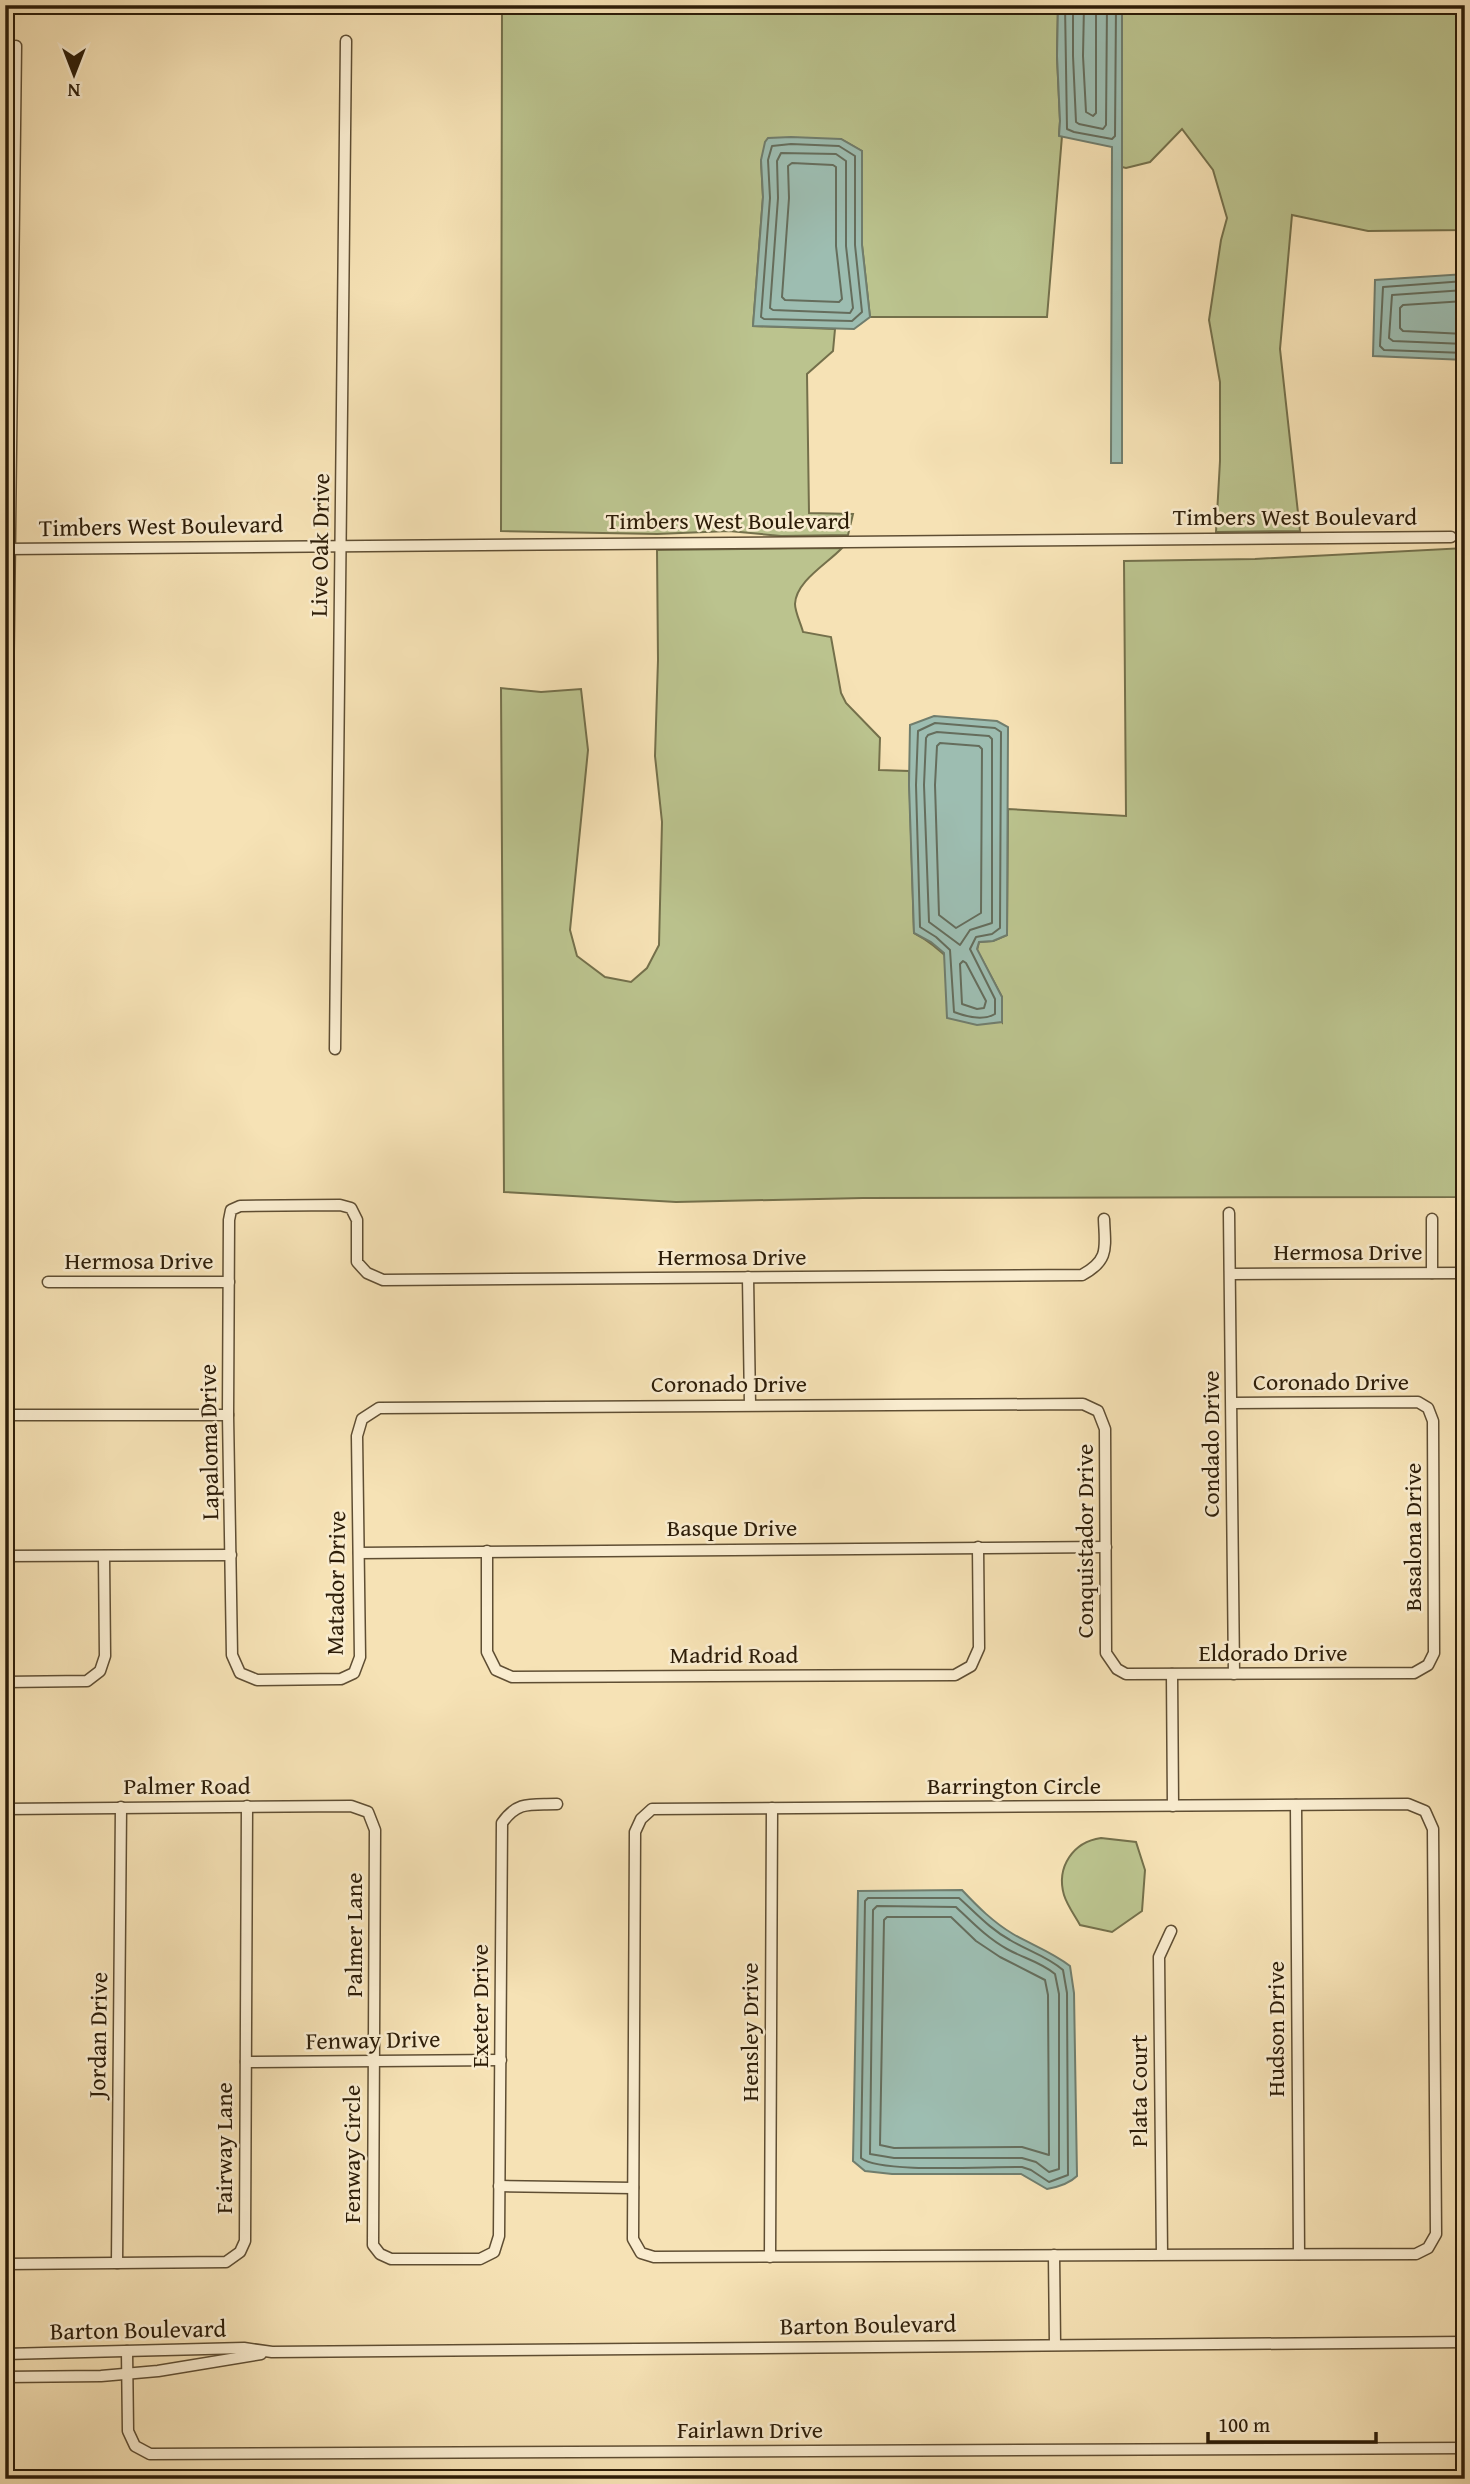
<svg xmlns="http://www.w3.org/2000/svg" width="1470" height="2484" font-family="'Gentium Book Plus',serif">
	<rect width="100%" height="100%" fill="#f6e2b5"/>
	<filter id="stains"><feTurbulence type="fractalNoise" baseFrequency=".00286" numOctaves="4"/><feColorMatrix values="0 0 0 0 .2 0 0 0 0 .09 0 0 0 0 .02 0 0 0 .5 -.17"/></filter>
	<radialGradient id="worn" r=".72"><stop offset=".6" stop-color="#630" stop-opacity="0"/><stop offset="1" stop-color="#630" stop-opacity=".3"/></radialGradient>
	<g fill="#bbc38e" stroke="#74704b" stroke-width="2">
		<path d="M 502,5 L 1058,5 L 1057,56 L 1060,121 L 1059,135 L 1062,136 L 1047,317 L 870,317 L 862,245 L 862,151 L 841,139 L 761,160 L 763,197 L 753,326 L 835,329 L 833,351 L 807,374 L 809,513 L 853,514 L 848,535 L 781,536 L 729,531 L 657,534 L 501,531 Z"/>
		<path d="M 1122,5 L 1465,5 L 1465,230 L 1368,231 L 1292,215 L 1280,349 L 1300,531 L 1216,532 L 1220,461 L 1220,382 L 1209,320 L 1221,240 L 1227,218 L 1213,170 L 1182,129 L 1150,162 L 1126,168 L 1122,167 Z"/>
		<path d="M 842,548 C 827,564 796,581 795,604 C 795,612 801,624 803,632 L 831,637 L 841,693 L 846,703 L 880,738 L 879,770 L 909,771 L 914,933 C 951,952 975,990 1002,1022 L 1002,997 L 977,950 L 979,942 L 993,941 L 1007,935 L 1008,809 L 1126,816 L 1124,561 L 1255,559 L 1465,548 L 1465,1197 L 863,1198 L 676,1202 L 504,1192 L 501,688 L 541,692 L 581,689 L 588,750 L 570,930 L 577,956 L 605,977 L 631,982 L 647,968 L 659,945 L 662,822 L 655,756 L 658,660 L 657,550 Z"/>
		<path d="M 1101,1838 L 1136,1842 L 1145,1870 L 1142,1911 L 1112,1932 L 1080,1925 C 1075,1916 1067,1905 1064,1895 C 1056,1867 1073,1842 1101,1838 Z"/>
	</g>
	<g fill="#9dbdb1" stroke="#707d6d" stroke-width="2">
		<path d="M 1058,5 L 1122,5 L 1122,463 L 1111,463 L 1112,147 L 1059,136 L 1060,121 L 1057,56 Z"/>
		<path d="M 791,137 L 841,139 L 862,151 L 862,245 L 870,317 L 854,329 L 753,326 L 763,197 L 761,160 L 765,142 L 768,138 Z"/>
		<path d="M 1465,274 L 1465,360 L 1373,356 L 1375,280 Z"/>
		<path d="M 934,716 L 997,721 L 1008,727 L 1007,935 L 993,941 L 979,942 L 977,949 L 1002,997 L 1002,1022 L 977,1025 L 947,1018 L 944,953 L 931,942 L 914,933 L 909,785 L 910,725 Z"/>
		<path d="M 962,1890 C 978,1907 993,1922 1013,1934 C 1032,1945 1052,1952 1070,1966 L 1074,1993 L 1077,2176 C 1069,2184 1058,2187 1047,2189 L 1021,2174 L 892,2174 L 865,2171 L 853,2161 L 858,1891 Z"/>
	</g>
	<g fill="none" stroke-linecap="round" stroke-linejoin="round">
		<g stroke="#656d5c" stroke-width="2">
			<path d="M 1065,5 L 1067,129 L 1074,132 L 1112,139 L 1115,136 L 1116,5"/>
			<path d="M 1073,5 L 1073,56 L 1076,122 L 1079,124 L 1103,129 L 1106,125 L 1107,5"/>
			<path d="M 1084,5 L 1083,56 L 1086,112 L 1093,116 L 1096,113 L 1096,5"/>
			<path d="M 791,144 L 839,146 L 855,156 L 855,245 L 862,312 L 852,321 L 764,319 L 761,317 L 770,198 L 768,160 L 772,146 Z"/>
			<path d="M 781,153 L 836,154 L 846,161 L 846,246 L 853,308 L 850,313 L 773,310 L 770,308 L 778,198 L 777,161 Z"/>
			<path d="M 792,163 L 833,165 L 836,167 L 836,246 L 842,299 L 839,302 L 785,300 L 782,297 L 789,198 L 788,166 Z"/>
			<path d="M 1465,281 L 1383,287 L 1380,346 L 1384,350 L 1465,353"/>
			<path d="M 1465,290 L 1392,295 L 1389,338 L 1393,341 L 1465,344"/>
			<path d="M 1465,301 L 1403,305 L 1400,308 L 1400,328 L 1403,331 L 1465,334"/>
			<path d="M 935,723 L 995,728 L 1001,732 L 1000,928 L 992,934 L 976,937 L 970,949 L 995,999 L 995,1014 C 983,1021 967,1017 954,1012 L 950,950 L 936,937 L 920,927 L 916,785 L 918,731 Z"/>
			<path d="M 937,732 L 989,736 L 992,739 L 992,923 L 970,930 L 960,945 L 929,922 L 924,785 L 926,738 L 928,735 Z"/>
			<path d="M 940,743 L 979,746 L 982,749 L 981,913 L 956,928 L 939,915 L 935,785 L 937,746 Z"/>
			<path d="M 963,961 L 966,963 L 986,1001 L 984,1008 L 977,1009 L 962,1004 L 960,964 Z"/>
			<path d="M 868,1898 L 959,1898 C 976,1913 990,1929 1010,1940 C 1028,1951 1047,1956 1063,1970 L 1067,1993 L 1068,2175 L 1049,2182 L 1031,2170 L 1022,2167 C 992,2166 880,2174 861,2158 L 865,1901 Z"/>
			<path d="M 877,1906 L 956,1907 C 972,1922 987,1938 1007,1949 C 1023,1958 1041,1962 1055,1974 L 1059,1994 L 1059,2169 L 1049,2172 L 1036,2162 L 1022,2158 L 894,2158 L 870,2154 L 873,1910 Z"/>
			<path d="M 887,1917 L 951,1917 L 976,1941 L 1000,1957 L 1045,1980 L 1048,1995 L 1049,2155 L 1022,2147 L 894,2148 L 880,2145 L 884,1920 Z"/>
		</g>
		<defs>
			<g id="minor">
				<path d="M 5,549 L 1451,537"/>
				<path d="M 5,934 L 16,46"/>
				<path d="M 335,1049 L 346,41"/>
				<path d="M 1229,1213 L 1234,1674"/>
				<path d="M 1104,1219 C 1105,1247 1110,1260 1082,1275 L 383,1280 L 367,1273 L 357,1262 L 357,1220 L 351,1208 L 340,1205 L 240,1206 L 231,1210 L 229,1220 L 228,1415 L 232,1655 L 240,1673 L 257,1680 L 341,1679 L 354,1673 L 360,1657 L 357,1436 L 362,1419 L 379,1408 L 1083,1404 L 1098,1411 L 1105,1429 L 1106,1653 L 1117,1669 L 1126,1674 L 1414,1673 L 1428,1665 L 1434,1653 L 1433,1421 L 1428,1408 L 1418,1402 L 1232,1403"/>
				<path d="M 1432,1219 L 1432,1273"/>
				<path d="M 1231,1274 L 1465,1273"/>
				<path d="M 748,1277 L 750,1405"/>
				<path d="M 48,1282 L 229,1282"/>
				<path d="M 5,1415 L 228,1415"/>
				<path d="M 487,1551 L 487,1652 L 496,1670 L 512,1677 L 955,1675 L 971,1666 L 979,1648 L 978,1547"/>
				<path d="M 359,1553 L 1106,1547"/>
				<path d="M 5,1556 L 231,1555"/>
				<path d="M 1172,1674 L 1173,1806"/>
				<path d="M 5,1682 L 87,1681 L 100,1671 L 105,1656 L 104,1556"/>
				<path d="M 1408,1804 L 1425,1811 L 1433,1829 L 1436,2234 L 1428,2248 L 1416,2254 L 654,2257 L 641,2253 L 633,2239 L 635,1832 L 641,1819 L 652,1809 Z"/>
				<path d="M 1296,1805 L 1299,2254"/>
				<path d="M 5,1809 L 351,1806 L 368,1812 L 375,1830 L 373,2245 L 380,2254 L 391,2259 L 480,2259 L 494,2252 L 499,2236 L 502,1823 C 518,1800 532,1805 557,1804"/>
				<path d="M 246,2062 L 501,2060"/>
				<path d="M 499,2186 L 633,2188"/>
				<path d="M 1162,2254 L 1159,1957 L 1171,1931"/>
				<path d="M 1054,2255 L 1055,2344"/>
				<path d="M 770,2257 L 772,1808"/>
				<path d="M 117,2263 L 121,1807"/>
				<path d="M 5,2264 L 226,2262 L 240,2252 L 245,2241 L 247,1806"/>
				<path d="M 127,2351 L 128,2431 L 135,2446 L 150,2454 L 1465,2448"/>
				<path d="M 5,2354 L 244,2348 L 272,2352 L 1465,2342"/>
				<path d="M 5,2377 L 101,2376 L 158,2371 L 261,2354"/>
			</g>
		</defs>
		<use href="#minor" stroke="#5f4e33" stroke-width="13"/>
		<use href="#minor" stroke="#f9eccf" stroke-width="10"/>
	</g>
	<g text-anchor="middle" stroke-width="5" stroke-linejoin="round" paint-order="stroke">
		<g font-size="24" fill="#2d1d08" stroke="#f9eccf">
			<text x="1295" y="525">Timbers West Boulevard</text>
			<text x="728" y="529">Timbers West Boulevard</text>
			<text transform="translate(161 526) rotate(-1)" y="8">Timbers West Boulevard</text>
			<text transform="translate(320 545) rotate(-89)" y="8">Live Oak Drive</text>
			<text x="1348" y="1260">Hermosa Drive</text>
			<text x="732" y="1265">Hermosa Drive</text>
			<text x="139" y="1269">Hermosa Drive</text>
			<text x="1331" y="1390">Coronado Drive</text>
			<text x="729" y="1392">Coronado Drive</text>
			<text transform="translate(209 1442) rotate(-91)" y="8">Lapaloma Drive</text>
			<text transform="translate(1211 1444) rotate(-90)" y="8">Condado Drive</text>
			<text x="732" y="1536">Basque Drive</text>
			<text transform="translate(1413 1537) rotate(-90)" y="8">Basalona Drive</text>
			<text transform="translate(1085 1541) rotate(-90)" y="8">Conquistador Drive</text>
			<text transform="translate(336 1583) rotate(-89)" y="8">Matador Drive</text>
			<text x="1273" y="1661">Eldorado Drive</text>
			<text x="734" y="1663">Madrid Road</text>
			<text x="187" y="1794">Palmer Road</text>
			<text x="1014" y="1794">Barrington Circle</text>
			<text transform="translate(354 1935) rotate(-90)" y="8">Palmer Lane</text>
			<text transform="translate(480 2006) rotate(-90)" y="8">Exeter Drive</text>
			<text transform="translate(1276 2029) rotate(-90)" y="8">Hudson Drive</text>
			<text transform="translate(750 2032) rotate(-90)" y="8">Hensley Drive</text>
			<text transform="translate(98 2035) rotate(-89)" y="8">Jordan Drive</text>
			<text transform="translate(373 2040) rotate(-1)" y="8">Fenway Drive</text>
			<text transform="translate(1139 2091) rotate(-90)" y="8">Plata Court</text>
			<text transform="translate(224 2148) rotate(-90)" y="8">Fairway Lane</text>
			<text transform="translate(352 2154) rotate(-90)" y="8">Fenway Circle</text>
			<text transform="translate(868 2325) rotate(-1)" y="8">Barton Boulevard</text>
			<text transform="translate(138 2330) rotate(-1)" y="8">Barton Boulevard</text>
			<text x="750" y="2438">Fairlawn Drive</text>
		</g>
	</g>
	<rect width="1470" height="2484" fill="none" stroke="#f6e2b5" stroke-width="28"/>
	<rect x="7" y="7" width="1456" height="2470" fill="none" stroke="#2d1d08" stroke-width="3.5"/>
	<rect x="14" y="14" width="1442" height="2456" fill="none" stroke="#2d1d08" stroke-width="2"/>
	<g transform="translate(74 74) rotate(180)" stroke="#f9eccf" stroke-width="5" paint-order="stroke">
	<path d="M0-5L12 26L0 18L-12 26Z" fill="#2d1d08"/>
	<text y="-10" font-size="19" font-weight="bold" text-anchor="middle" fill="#2d1d08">N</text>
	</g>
	<path d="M1208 2432v10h168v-10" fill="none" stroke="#2d1d08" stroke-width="3.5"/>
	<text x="1218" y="2432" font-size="21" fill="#2d1d08" stroke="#f9eccf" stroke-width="5" paint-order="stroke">100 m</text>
	<rect width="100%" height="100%" filter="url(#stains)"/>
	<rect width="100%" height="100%" fill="url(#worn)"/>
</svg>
